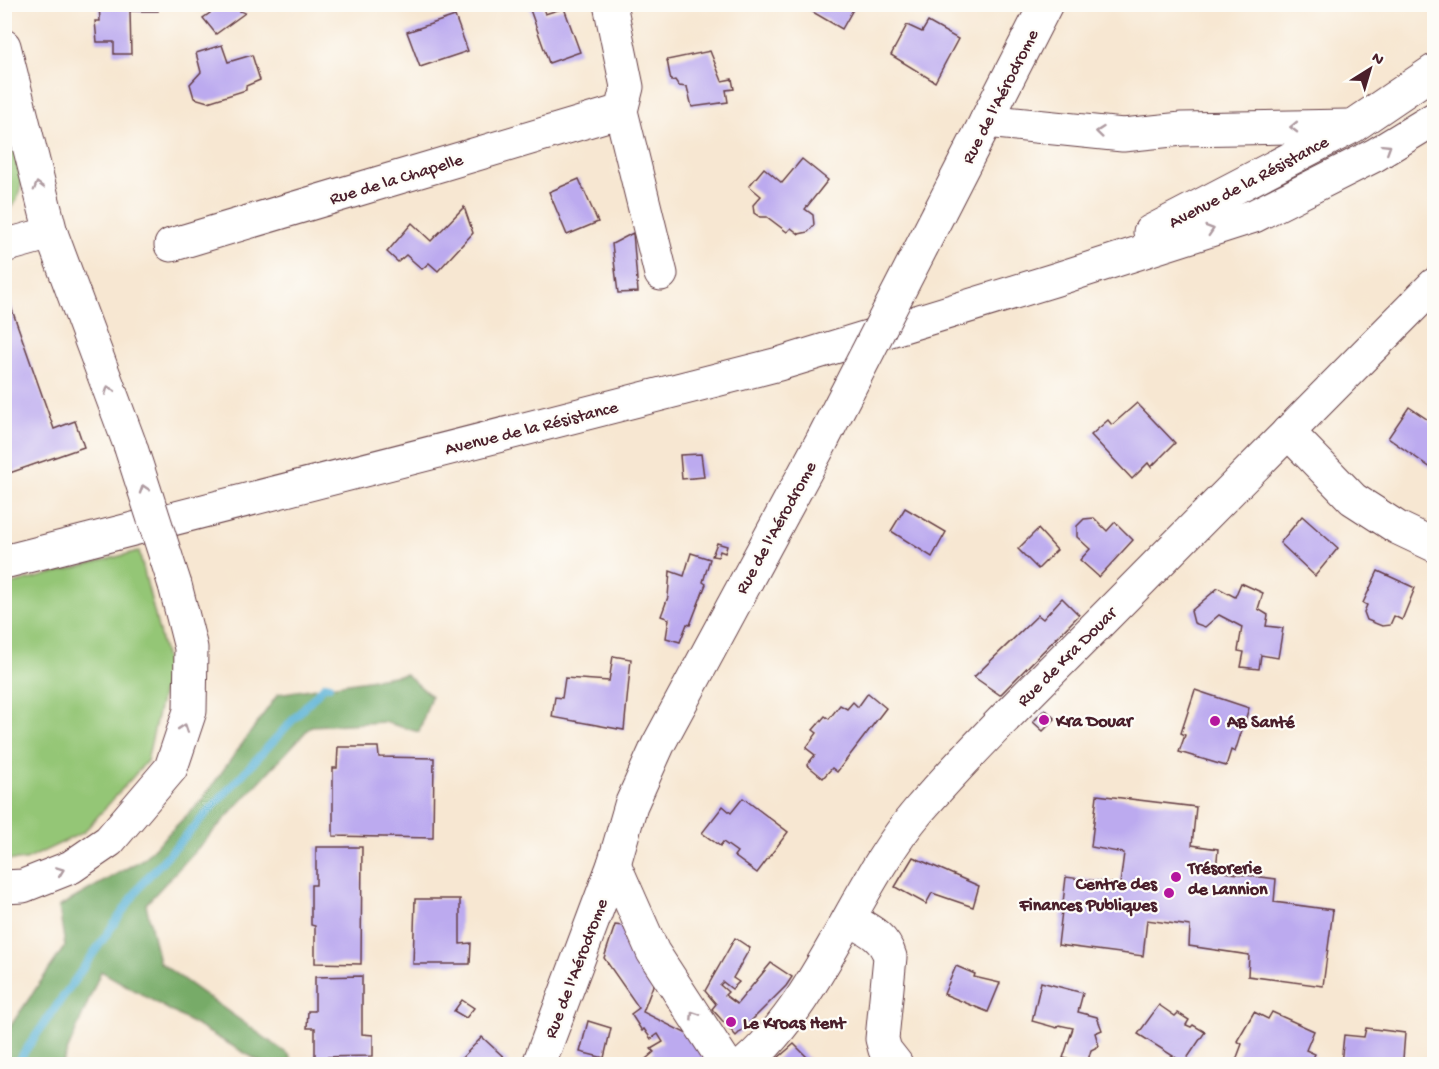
<svg xmlns="http://www.w3.org/2000/svg" width="1439" height="1069" font-family="'Gochi Hand',sans-serif">
	<rect width="100%" height="100%" fill="#fdfcf7"/>
	<filter id="ink" filterUnits="userSpaceOnUse"><feTurbulence type="fractalNoise" baseFrequency=".0167" numOctaves="2"/><feDisplacementMap in="SourceGraphic" scale="12" xChannelSelector="R" yChannelSelector="G"/><feConvolveMatrix kernelMatrix="1 2 1 2 8 2 1 2 1" color-interpolation-filters="sRGB"/></filter>
	<filter id="wash" filterUnits="userSpaceOnUse"><feTurbulence type="fractalNoise" baseFrequency=".008" numOctaves="4" result="noise"/><feDisplacementMap in="SourceGraphic" scale="24" xChannelSelector="R" yChannelSelector="G"/><feGaussianBlur stdDeviation="1.35" result="paint"/><feColorMatrix in="noise" values="0 0 0 0 0 0 0 0 0 0 0 0 0 0 0 0 0 1.4 0 .05"/><feComposite in="paint" operator="in"/></filter>
	<g filter="url(#wash)">
		<rect width="100%" height="100%" fill="#f7e7d2"/>
		<g fill="#94c676" stroke="#6f7250" stroke-width="1.5">
			<path d="M 4,110 L 22,181 L 17,200 L 7,213 L 4,211 Z"/>
			<path d="M 139,551 L 168,668 L 147,761 L 84,832 L 26,860 L 5,860 L 5,586 Z"/>
		</g>
		<path fill="#77ab67" stroke="#606549" stroke-width="1.5" d="M 406,674 L 431,696 L 419,732 L 384,722 L 311,726 L 146,904 L 159,962 L 289,1055 L 294,1064 L 264,1064 L 101,971 L 62,1064 L 5,1064 L 5,1034 L 65,946 L 59,907 L 143,859 L 201,801 L 278,694 Z"/>
		<g fill="none" stroke-linecap="round" stroke-linejoin="round">
			<path stroke="#58b1d5" stroke-width="8" d="M 16,1064 L 144,881 L 325,685 L 329,686"/>
		</g>
		<g id="blocks">
			<g fill="#bcaaef">
				<path d="M 99,4 L 157,4 L 158,11 L 130,11 L 131,54 L 114,54 L 114,42 L 97,42 L 95,21 L 100,21 Z"/>
				<path d="M 223,4 L 245,13 L 216,34 L 203,18 Z"/>
				<path d="M 528,4 L 542,4 L 545,14 L 564,8 L 580,52 L 549,63 Z"/>
				<path d="M 799,4 L 856,4 L 842,29 Z"/>
				<path d="M 455,16 L 468,51 L 420,67 L 407,32 Z"/>
				<path d="M 928,22 L 958,39 L 935,82 L 891,55 L 907,25 L 922,32 Z"/>
				<path d="M 222,45 L 228,62 L 252,55 L 260,80 L 246,86 L 246,90 L 208,102 L 194,98 L 190,84 L 201,72 L 196,53 Z"/>
				<path d="M 710,51 L 722,81 L 732,79 L 734,89 L 726,90 L 728,102 L 692,107 L 687,87 L 679,86 L 675,80 L 671,81 L 667,60 Z"/>
				<path d="M 802,159 L 828,180 L 805,209 L 813,215 L 814,225 L 808,232 L 799,234 L 791,228 L 787,232 L 767,217 L 760,217 L 754,213 L 753,205 L 761,196 L 749,186 L 764,168 L 782,183 Z"/>
				<path d="M 579,179 L 598,222 L 567,235 L 549,192 Z"/>
				<path d="M 464,207 L 473,233 L 438,271 L 429,263 L 422,269 L 406,255 L 398,262 L 387,252 L 412,223 L 431,241 Z"/>
				<path d="M 633,233 L 638,292 L 618,293 L 612,244 Z"/>
				<path d="M 4,287 L 54,429 L 75,421 L 84,447 L 4,475 Z"/>
				<path d="M 1137,403 L 1175,443 L 1151,467 L 1148,463 L 1132,479 L 1091,435 L 1108,420 L 1112,425 Z"/>
				<path d="M 1409,407 L 1434,424 L 1434,464 L 1431,468 L 1388,438 Z"/>
				<path d="M 701,454 L 704,477 L 682,479 L 680,455 Z"/>
				<path d="M 905,508 L 946,532 L 932,557 L 891,531 Z"/>
				<path d="M 1302,516 L 1338,548 L 1315,576 L 1280,543 Z"/>
				<path d="M 1094,518 L 1107,531 L 1115,522 L 1133,540 L 1099,577 L 1080,560 L 1090,549 L 1077,537 L 1077,526 L 1084,519 Z"/>
				<path d="M 1038,529 L 1057,550 L 1038,569 L 1018,549 Z"/>
				<path d="M 717,543 L 727,546 L 725,553 L 720,551 L 718,557 L 712,556 Z"/>
				<path d="M 691,553 L 710,559 L 703,582 L 706,584 L 690,625 L 687,624 L 680,642 L 666,638 L 669,619 L 661,616 L 668,597 L 670,571 L 684,576 Z"/>
				<path d="M 1378,571 L 1415,588 L 1402,620 L 1394,616 L 1390,625 L 1382,626 L 1367,620 L 1364,612 L 1367,605 L 1363,603 Z"/>
				<path d="M 1241,583 L 1263,593 L 1258,609 L 1268,615 L 1266,626 L 1283,628 L 1278,658 L 1261,655 L 1259,669 L 1241,667 L 1244,652 L 1238,651 L 1242,627 L 1219,615 L 1205,627 L 1194,623 L 1191,611 L 1218,588 L 1235,597 Z"/>
				<path d="M 1062,598 L 1079,615 L 1000,695 L 974,677 L 1038,615 L 1043,619 Z"/>
				<path d="M 613,656 L 631,659 L 624,730 L 552,717 L 555,697 L 562,698 L 565,678 L 609,681 Z"/>
				<path d="M 1195,690 L 1249,708 L 1235,752 L 1231,750 L 1226,766 L 1179,752 L 1185,735 L 1181,733 Z"/>
				<path d="M 868,693 L 886,708 L 837,772 L 832,768 L 823,778 L 807,765 L 815,755 L 806,748 L 817,733 L 813,730 L 825,716 L 829,719 L 840,705 L 847,709 L 853,702 L 858,707 Z"/>
				<path d="M 1045,709 L 1055,719 L 1043,731 L 1033,722 Z"/>
				<path d="M 338,747 L 378,747 L 379,757 L 434,758 L 433,838 L 333,836 L 333,768 L 337,768 Z"/>
				<path d="M 1097,795 L 1196,807 L 1192,845 L 1218,849 L 1216,871 L 1276,879 L 1274,902 L 1333,910 L 1323,986 L 1248,976 L 1249,955 L 1189,946 L 1190,926 L 1147,920 L 1143,956 L 1058,945 L 1066,877 L 1120,884 L 1124,853 L 1091,847 Z"/>
				<path d="M 743,798 L 788,832 L 757,873 L 734,856 L 737,852 L 723,842 L 720,846 L 702,833 L 723,806 L 731,813 Z"/>
				<path d="M 316,847 L 362,847 L 361,964 L 315,963 L 315,926 L 311,925 L 311,885 L 316,885 Z"/>
				<path d="M 913,857 L 979,886 L 973,907 L 932,893 L 926,904 L 895,887 Z"/>
				<path d="M 415,899 L 460,899 L 460,944 L 471,943 L 470,964 L 413,964 Z"/>
				<path d="M 615,925 L 623,926 L 654,983 L 643,1012 L 689,1035 L 706,1059 L 698,1064 L 640,1064 L 654,1052 L 651,1049 L 663,1042 L 658,1034 L 651,1039 L 644,1029 L 642,1031 L 631,1014 L 639,1008 L 604,958 Z"/>
				<path d="M 735,938 L 750,948 L 733,978 L 739,982 L 732,989 L 723,982 L 720,985 L 728,992 L 725,995 L 737,1004 L 771,963 L 792,977 L 786,986 L 736,1036 L 712,1009 L 716,1004 L 705,991 Z"/>
				<path d="M 956,966 L 975,974 L 974,977 L 1000,983 L 988,1012 L 944,994 Z"/>
				<path d="M 362,976 L 362,1034 L 373,1035 L 373,1056 L 315,1057 L 315,1028 L 307,1028 L 308,1011 L 315,1011 L 315,977 Z"/>
				<path d="M 1041,982 L 1083,993 L 1078,1012 L 1097,1017 L 1102,1030 L 1095,1033 L 1099,1046 L 1091,1050 L 1087,1064 L 1063,1058 L 1073,1028 L 1059,1025 L 1057,1028 L 1032,1021 Z"/>
				<path d="M 462,1000 L 474,1008 L 466,1018 L 454,1011 Z"/>
				<path d="M 1159,1005 L 1175,1016 L 1178,1013 L 1189,1020 L 1186,1025 L 1191,1027 L 1193,1025 L 1205,1032 L 1184,1063 L 1138,1034 Z"/>
				<path d="M 1254,1012 L 1268,1019 L 1272,1012 L 1314,1031 L 1306,1050 L 1315,1054 L 1310,1064 L 1246,1064 L 1236,1060 L 1242,1044 L 1237,1041 Z"/>
				<path d="M 588,1021 L 611,1028 L 604,1058 L 580,1052 Z"/>
				<path d="M 1366,1028 L 1405,1033 L 1403,1059 L 1412,1061 L 1414,1064 L 1341,1064 L 1344,1035 L 1364,1037 Z"/>
				<path d="M 482,1037 L 509,1062 L 506,1064 L 456,1064 Z"/>
				<path d="M 794,1044 L 810,1060 L 819,1062 L 815,1064 L 771,1064 Z"/>
			</g>
		</g>
	</g>
	<g filter="url(#ink)">
		<use href="#blocks" fill-opacity="0" stroke="#643d44" stroke-width="1.5"/>
		<g fill="none" stroke-linecap="round" stroke-linejoin="round">
			<defs>
				<g id="minor">
					<path d="M 621,111 L 661,274"/>
					<path d="M 939,213 L 1046,4"/>
					<path d="M 171,245 L 621,111 L 627,87 L 610,4"/>
					<path d="M 4,246 L 51,233"/>
					<path d="M 1288,432 L 1353,499 L 1398,528 L 1434,545"/>
					<path d="M 614,864 L 653,952 L 726,1064"/>
					<path d="M 849,919 C 867,929 884,936 890,957 L 882,1039 L 885,1050 L 896,1064"/>
					<path d="M 539,1064 L 614,864 L 631,805 L 658,745 L 823,439"/>
				</g>
				<g id="major">
					<path d="M 4,46 L 51,233 L 130,445"/>
					<path d="M 986,121 L 1123,135 L 1182,129 L 1348,126"/>
					<path d="M 1150,232 L 1353,126 L 1434,71"/>
					<path d="M 4,562 L 779,364 L 1054,280 L 1254,216 L 1375,155 L 1434,119"/>
					<path d="M 4,887 L 23,886 L 71,867 L 109,841 L 171,768 L 190,711 L 191,648 L 175,585"/>
					<path d="M 745,1064 C 821,999 854,886 919,810 C 981,739 1050,673 1116,606 C 1222,499 1328,392 1434,285"/>
				</g>
			</defs>
			<use href="#minor" stroke="#643d44" stroke-width="35"/>
			<use href="#major" stroke="#643d44" stroke-width="35"/>
			<use href="#minor" stroke="#fff" stroke-width="33"/>
			<use href="#major" stroke="#fff" stroke-width="33"/>
			<defs>
				<path id="minor-bridge" d="M 823,439 L 939,213"/>
				<path id="major-bridge" d="M 130,445 L 175,585"/>
			</defs>
			<use href="#minor-bridge" stroke="#643d44" stroke-width="35" stroke-linecap="butt"/>
			<use href="#major-bridge" stroke="#643d44" stroke-width="35" stroke-linecap="butt"/>
			<use href="#minor-bridge" stroke="#fff" stroke-width="33"/>
			<use href="#major-bridge" stroke="#fff" stroke-width="33"/>
		</g>
		<defs><path id="oneway-chevron" d="M-2-3.5L2.5 0L-2 3.5" fill="none" stroke-width="1.6" stroke-linecap="round" stroke-linejoin="round" transform="scale(1.5)"/></defs>
		<g stroke="#ae9aa0">
			<use href="#oneway-chevron" transform="translate(1294 127) rotate(179)"/>
			<use href="#oneway-chevron" transform="translate(1100 132) rotate(-174)"/>
			<use href="#oneway-chevron" transform="translate(1387 148) rotate(-32)"/>
			<use href="#oneway-chevron" transform="translate(38 186) rotate(-106)"/>
			<use href="#oneway-chevron" transform="translate(1210 230) rotate(-18)"/>
			<use href="#oneway-chevron" transform="translate(109 390) rotate(-110)"/>
			<use href="#oneway-chevron" transform="translate(144 489) rotate(-108)"/>
			<use href="#oneway-chevron" transform="translate(184 728) rotate(-71)"/>
			<use href="#oneway-chevron" transform="translate(60 871) rotate(-21)"/>
			<use href="#oneway-chevron" transform="translate(694 1015) rotate(-123)"/>
		</g>
	</g>
	<g fill="#b5179e" stroke="#fdfcf7" stroke-width="2">
		<circle cx="1044" cy="720" r="6"/>
		<circle cx="1215" cy="721" r="6"/>
		<circle cx="1176" cy="877" r="6"/>
		<circle cx="1169" cy="893" r="6"/>
		<circle cx="731" cy="1022" r="6"/>
	</g>
	<g text-anchor="middle" stroke-width="4.5" stroke-linejoin="round" paint-order="stroke">
		<g font-size="18" fill="#4a1f2b" stroke="#fdfcf7">
			<text transform="translate(999 96) rotate(-63)" y="6">Rue de l'Aérodrome</text>
			<text transform="translate(396 178) rotate(-17)" y="6">Rue de la Chapelle</text>
			<text transform="translate(1248 181) rotate(-28)" y="6">Avenue de la Résistance</text>
			<text transform="translate(531 427) rotate(-14)" y="6">Avenue de la Résistance</text>
			<text transform="translate(775 527) rotate(-61)" y="6">Rue de l'Aérodrome</text>
			<text transform="translate(1066 656) rotate(-45)" y="6">Rue de Kra Douar</text>
			<text transform="translate(575 968) rotate(-69)" y="6">Rue de l'Aérodrome</text>
		</g>
		<g font-size="18" font-weight="bold" fill="#4a1f2b" stroke="#fdfcf7" text-anchor="start">
			<text x="1056" y="726">Kra Douar</text>
			<text x="1227" y="727">AB Santé</text>
			<text x="1188" y="873">Trésorerie<tspan x="1188" dy="21">de Lannion</tspan></text>
			<text x="1157" y="889" text-anchor="end">Centre des<tspan x="1157" dy="21">Finances Publiques</tspan></text>
			<text x="743" y="1028">Le Kroas Hent</text>
		</g>
	</g>
	<rect width="1439" height="1069" fill="none" stroke="#fdfcf7" stroke-width="24"/>
	<g transform="translate(1370 69) rotate(37)" stroke="#fdfcf7" stroke-width="4.5" paint-order="stroke">
	<path d="M0-4.5L10 22L0 15L-10 22Z" fill="#4a1f2b"/>
	<text y="-9" font-size="16" font-weight="bold" text-anchor="middle" fill="#4a1f2b">N</text>
	</g>
</svg>
